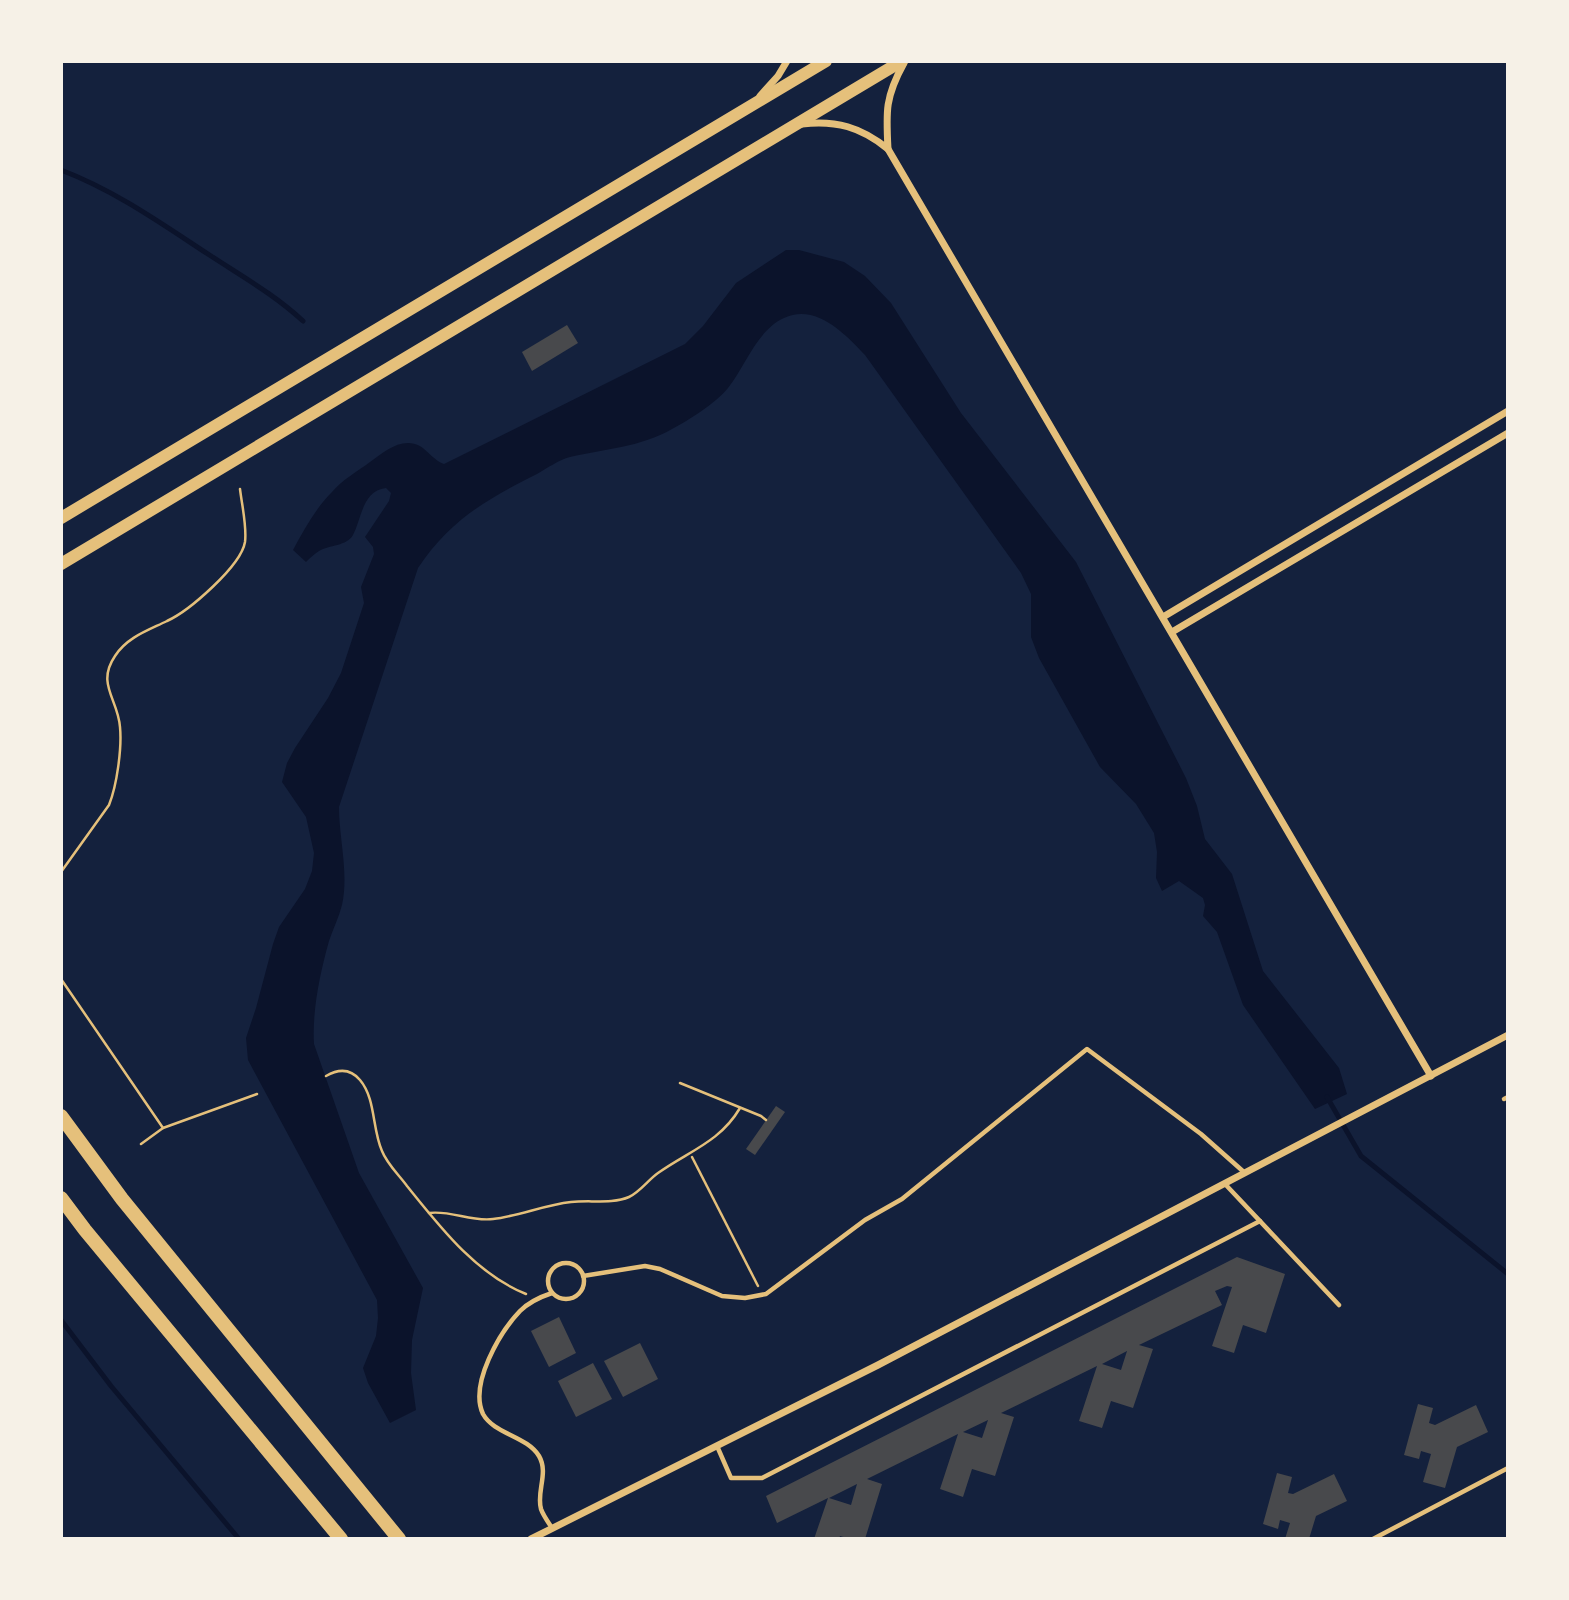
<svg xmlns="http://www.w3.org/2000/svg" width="1569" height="1600" font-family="'Sofia Sans Condensed',sans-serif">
	<rect width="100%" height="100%" fill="#14213d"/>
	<path fill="#0b132b" d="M 786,250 L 799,250 L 844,262 L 865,276 L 891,303 L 961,413 L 1076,562 L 1186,778 L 1197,806 L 1205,839 L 1232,874 L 1263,971 L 1339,1068 L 1347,1094 L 1315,1109 L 1243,1005 L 1217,932 L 1203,916 L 1205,905 L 1203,898 L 1179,881 L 1162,891 L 1156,878 L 1157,852 L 1154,833 L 1136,804 L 1100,767 L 1039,658 L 1031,637 L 1031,594 L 1021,573 L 865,355 C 845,334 816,303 784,318 C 757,330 745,367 728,388 C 716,403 689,420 672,429 C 641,447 605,449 570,457 C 559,460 547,468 537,474 C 487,499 450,520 418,568 L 339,807 C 339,839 349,873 342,905 C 339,917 333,929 329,941 C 320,973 312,1011 314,1044 L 359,1173 L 423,1288 L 412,1340 L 411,1373 L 416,1410 L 390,1423 L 368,1383 L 363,1368 L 376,1336 L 378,1318 L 377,1300 L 248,1060 L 246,1038 L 256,1008 L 273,944 L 279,927 L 305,889 L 312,871 L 314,853 L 306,817 L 282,782 L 287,763 L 295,748 L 328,698 L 341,673 L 364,603 L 361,587 L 374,554 L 373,547 L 365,537 L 389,501 L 391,493 L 386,488 C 362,491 362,518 353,535 C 347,546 329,545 319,551 C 314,554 310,558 306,562 L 293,550 C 304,530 315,509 332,492 C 342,480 358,471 370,462 C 381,454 394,443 408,443 C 425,443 430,459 444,464 L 685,344 L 703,326 L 736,283 Z"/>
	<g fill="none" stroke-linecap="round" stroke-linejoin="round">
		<g stroke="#0b132b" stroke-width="5">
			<path d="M 61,170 C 116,191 162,224 211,256 C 243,277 275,295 303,321"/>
			<path d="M 1327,1097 L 1361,1156 L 1508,1274"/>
			<path d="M 61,1320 L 111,1386 L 239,1539"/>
		</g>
	</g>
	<g fill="#48494c" fill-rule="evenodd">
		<path d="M 567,325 L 578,343 L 532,371 L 522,352 Z"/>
		<path d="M 776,1106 L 785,1112 L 755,1155 L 746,1149 Z"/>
		<path d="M 1237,1257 L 1285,1274 L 1266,1333 L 1243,1325 L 1234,1353 L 1212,1346 L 1232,1287 L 1227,1286 L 1215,1291 L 1222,1305 L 1139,1345 L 1153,1349 L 1133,1408 L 1111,1401 L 1102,1428 L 1079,1421 L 1097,1366 L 1001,1413 L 1014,1417 L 995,1476 L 972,1469 L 963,1497 L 940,1489 L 958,1434 L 867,1479 L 882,1484 L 865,1539 L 850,1539 L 840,1536 L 839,1539 L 814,1539 L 828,1498 L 777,1523 L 766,1496 ZM 1127,1351 L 1121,1370 L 1102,1364 ZM 988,1420 L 982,1438 L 963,1432 ZM 857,1484 L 851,1505 L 829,1498 Z"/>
		<path d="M 559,1317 L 576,1353 L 549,1367 L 531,1331 Z"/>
		<path d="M 640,1343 L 658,1379 L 623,1397 L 604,1361 Z"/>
		<path d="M 593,1363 L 612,1399 L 576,1417 L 558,1381 Z"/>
		<path d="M 1418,1404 L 1433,1408 L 1429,1423 L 1435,1425 L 1476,1405 L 1488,1432 L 1457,1447 L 1445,1488 L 1423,1482 L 1431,1454 L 1421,1451 L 1419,1459 L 1404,1455 Z"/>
		<path d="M 1277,1473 L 1292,1477 L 1288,1493 L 1293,1494 L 1334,1474 L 1347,1501 L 1316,1516 L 1309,1539 L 1285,1539 L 1290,1523 L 1280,1520 L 1278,1529 L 1263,1524 Z"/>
	</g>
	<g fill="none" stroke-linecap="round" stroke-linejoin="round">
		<g stroke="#e5c07b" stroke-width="2.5">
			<path d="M 61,872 L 109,805 C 117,785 122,748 120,727 C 118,699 96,684 115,656 C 127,637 149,630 167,621 C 189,611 241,566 245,542 C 247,526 242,506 240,489"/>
			<path d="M 61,979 L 163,1128"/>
			<path d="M 326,1076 C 338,1069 350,1068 360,1080 C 376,1099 372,1129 382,1151 C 387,1164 399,1175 407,1186 C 440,1227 476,1274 526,1294"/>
			<path d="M 680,1083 L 761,1116 L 766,1120"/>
			<path d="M 141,1144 L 163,1128 L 257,1094"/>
			<path d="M 692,1157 L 758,1286"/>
			<path d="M 429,1213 C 451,1210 471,1222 493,1219 C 519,1216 544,1205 571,1202 C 589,1200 613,1204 629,1197 C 640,1192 648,1180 658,1173 C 689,1151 720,1142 740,1108"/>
		</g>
		<g stroke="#e5c07b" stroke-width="4.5">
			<path d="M 1504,1099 L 1508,1097"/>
			<path d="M 1225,1184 L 1339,1305"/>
			<circle cx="566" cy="1281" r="18"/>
			<path d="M 583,1276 L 645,1266 L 660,1269 L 722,1296 L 745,1298 L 766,1294 L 865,1220 L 902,1199 L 1087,1049 L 1201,1134 L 1245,1173"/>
			<path d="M 717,1446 L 731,1478 L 762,1478 L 1260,1221"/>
			<path d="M 552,1528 C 548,1522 543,1515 541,1509 C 536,1492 549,1473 539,1456 C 527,1436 494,1434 483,1414 C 469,1384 500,1332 520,1311 C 529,1302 540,1297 552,1293"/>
			<path d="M 1373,1539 L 1508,1468"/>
		</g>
		<g stroke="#e5c07b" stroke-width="7">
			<path d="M 760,96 L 778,76 L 787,61"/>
			<path d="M 802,124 C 836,120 861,127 888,149 C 886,112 885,97 904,63"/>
			<path d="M 888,149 L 1431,1076"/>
			<path d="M 1163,617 L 1508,411"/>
			<path d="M 1172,632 L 1508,433"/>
			<path d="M 531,1539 L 878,1365 L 1508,1035"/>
		</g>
		<g stroke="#e5c07b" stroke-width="12">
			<path d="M 61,518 L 826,61"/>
			<path d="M 61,564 L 902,61"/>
		</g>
		<g stroke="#e5c07b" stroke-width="14">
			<path d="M 61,1116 L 122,1199 L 399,1539"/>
			<path d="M 61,1198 L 85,1230 L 341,1539"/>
		</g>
	</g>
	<rect width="1569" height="1600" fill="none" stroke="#f6f1e7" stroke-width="126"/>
</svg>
